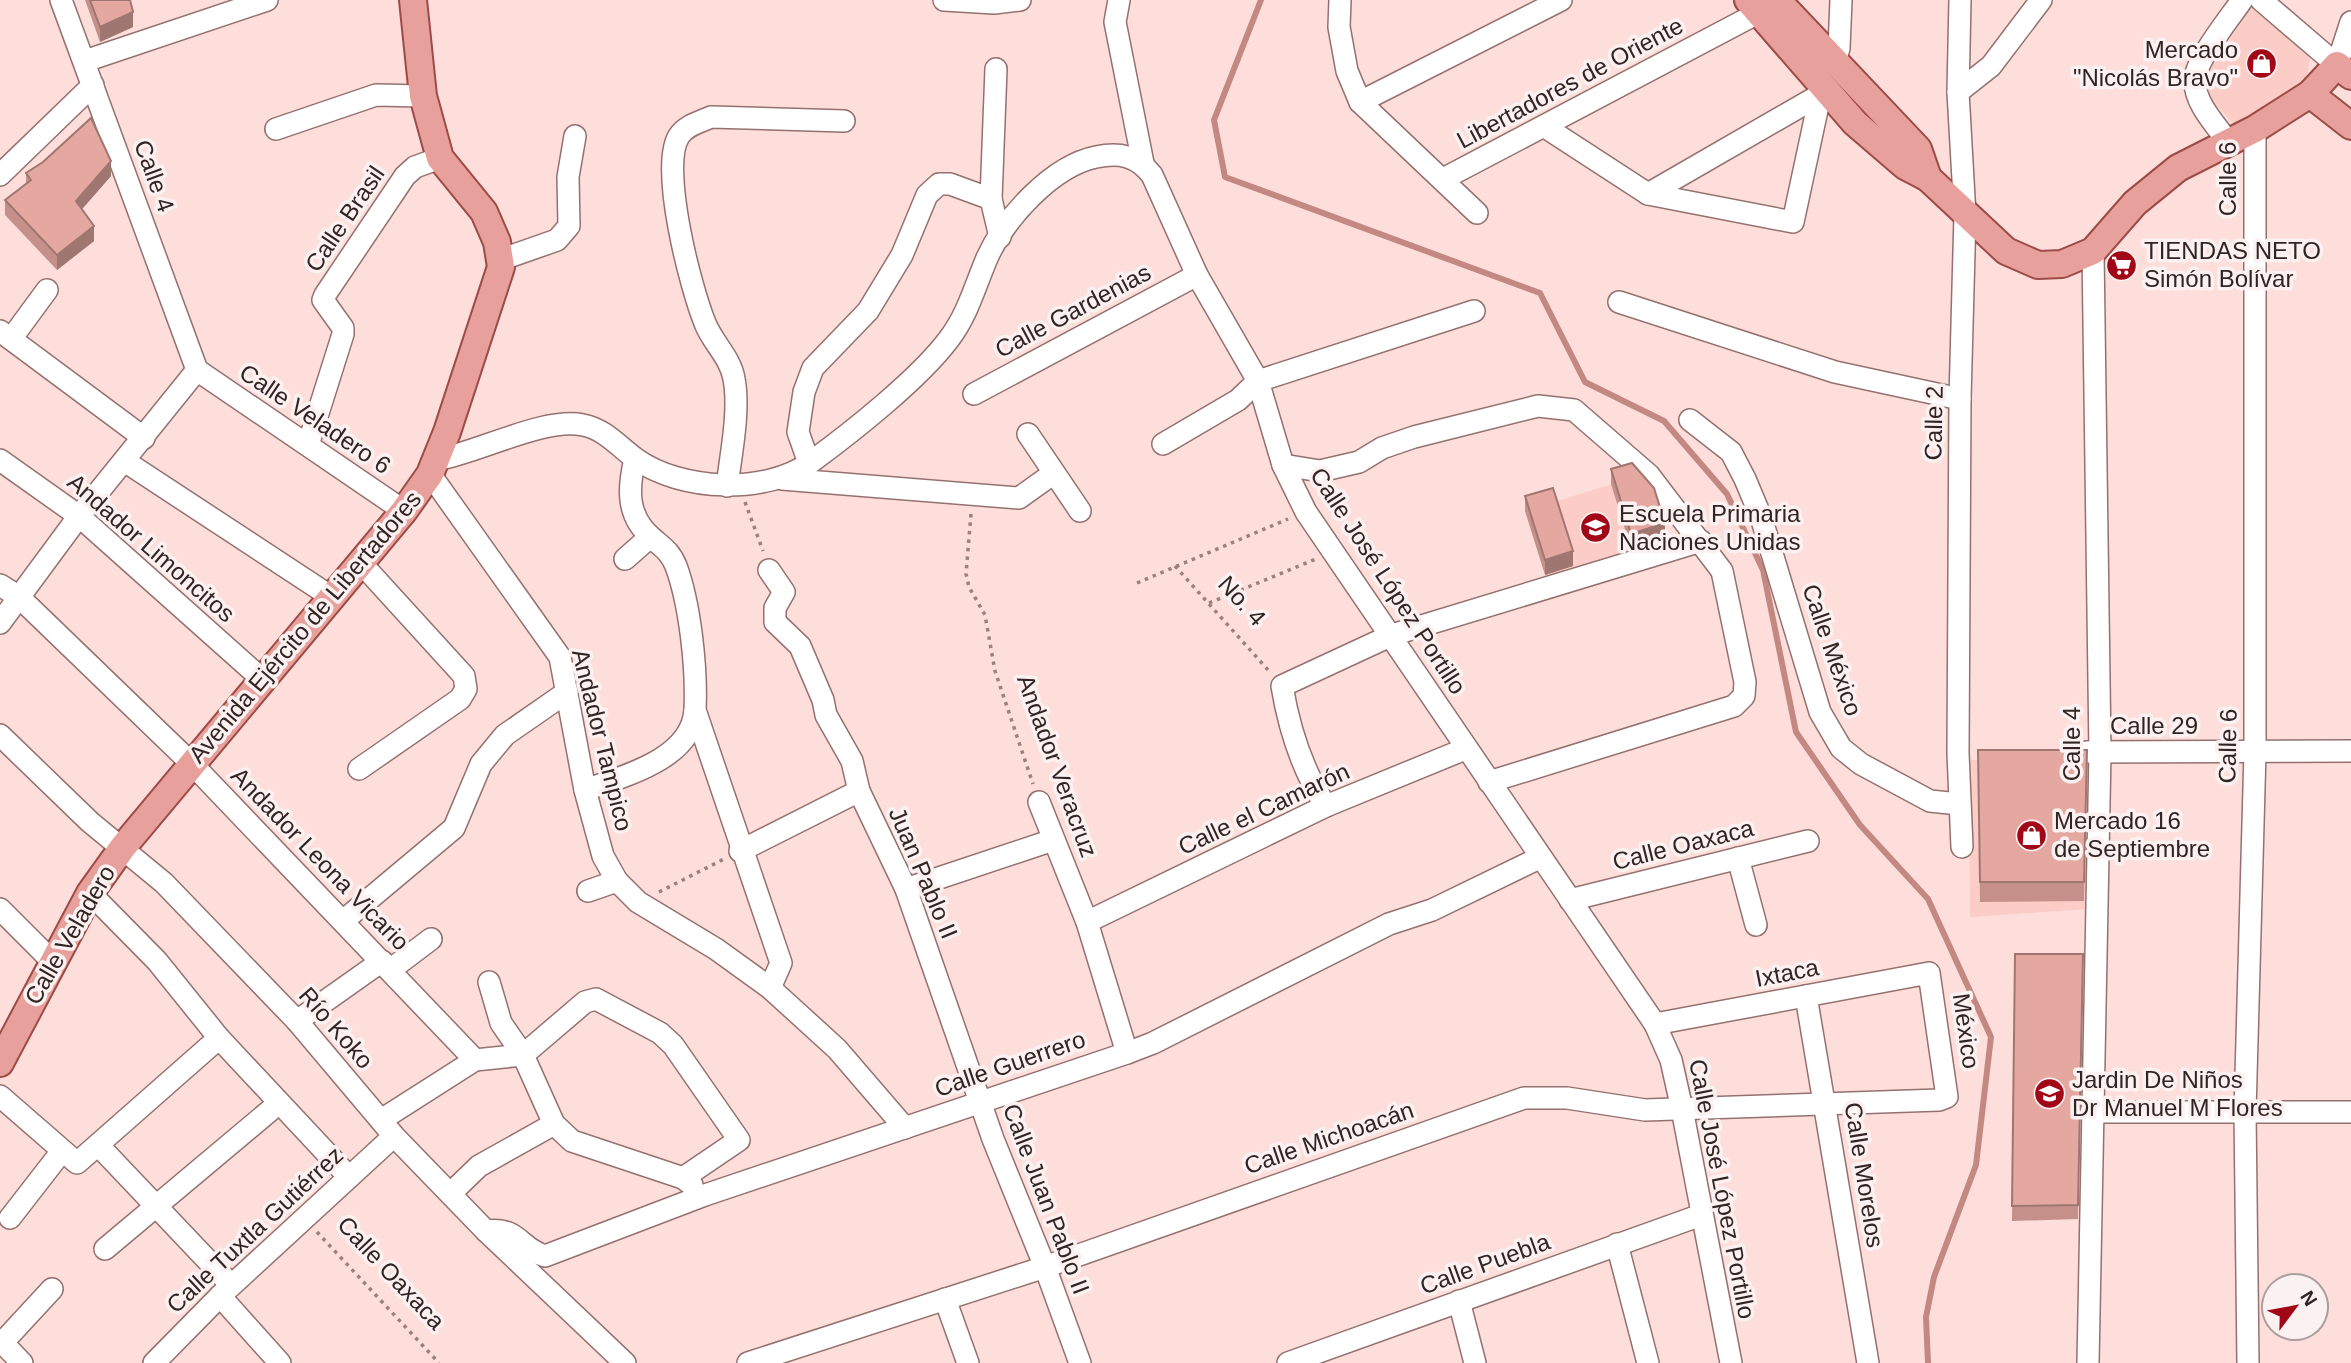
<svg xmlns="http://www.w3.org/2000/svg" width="2351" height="1363" font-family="Helvetica,sans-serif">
	<rect width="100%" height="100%" fill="#fededa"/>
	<g fill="#fcccc7">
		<path d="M 2254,3 L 2311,52 L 2304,95 L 2253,124 L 2234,124 L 2207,96 L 2206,76 Z"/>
		<path d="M 1645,474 L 1667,545 L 1548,582 L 1525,511 Z"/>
		<path d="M 2095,758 L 2089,909 L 1970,917 L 1969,760 Z"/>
	</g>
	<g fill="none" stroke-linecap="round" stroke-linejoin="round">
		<path stroke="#c38882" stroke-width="6" d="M 1261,0 L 1214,120 L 1225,177 L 1540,293 L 1585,382 L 1664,421 L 1727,494 L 1763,570 L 1796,732 L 1860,825 L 1928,899 L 1991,1037 L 1976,1165 L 1934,1277 L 1926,1317 L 1928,1363"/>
		<defs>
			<g id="minor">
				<path d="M 61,0 L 197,370"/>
				<path d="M 944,0 L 994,3 L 1020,0"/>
				<path d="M 1119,0 L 1115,22 L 1143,163"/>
				<path d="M 1340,0 L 1339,27 L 1347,71 L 1360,102 L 1477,213"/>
				<path d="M 1960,0 L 1958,92 L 1965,215 L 1960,399 L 1958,753 L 1962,847"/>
				<path d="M 2261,0 L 2337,65 L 2351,22"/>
				<path d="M 85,61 L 267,0"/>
				<path d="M 1835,63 L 1839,48 L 1841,0"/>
				<path d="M 996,69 L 991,199 L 1000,237"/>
				<path d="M 1958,92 L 1991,66 L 2041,0"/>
				<path d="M 1360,102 L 1561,0"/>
				<path d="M 1545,127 L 1648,194 L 1793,222 L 1820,96"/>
				<path d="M 276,129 L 376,95 L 423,96"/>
				<path d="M 2228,142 C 2216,125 2194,103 2195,80 C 2195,60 2230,18 2242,0"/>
				<path d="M 0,175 L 93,85"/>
				<path d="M 1443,179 L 1758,13"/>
				<path d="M 1648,194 L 1825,92"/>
				<path d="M 500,260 L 557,240 L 569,226 L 568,177 L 575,136"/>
				<path d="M 1619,302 L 1835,372 L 1960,399"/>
				<path d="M 0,331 L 144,438"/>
				<path d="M 11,339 L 47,290"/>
				<path d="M 197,370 L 404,511"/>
				<path d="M 974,394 L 1197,275"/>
				<path d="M 1690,420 L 1731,452 L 1745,479 L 1761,517 L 1820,712 L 1841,748 L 1861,764 L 1930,801 L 1959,804"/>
				<path d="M 1028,434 L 1080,511"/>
				<path d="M 1163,444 L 1238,400 L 1258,381 L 1474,311"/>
				<path d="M 308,445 L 343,334 L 343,328 L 323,300 L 325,295 L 405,176 L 415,167 L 440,158"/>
				<path d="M 635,459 C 628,488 626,516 652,538 C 662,547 670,551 676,566 C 690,604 697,668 695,710 L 781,963 L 770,988"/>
				<path d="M 0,460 L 79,516 L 263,680"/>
				<path d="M 436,460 C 480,452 544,417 583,425 C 605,429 619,447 636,459 C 681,491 766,495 811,462 C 852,432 919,379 949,339 C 968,314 975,286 987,258 C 1005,218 1052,166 1096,157 C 1120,152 1137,156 1152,175 L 1197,275 L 1258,381 L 1283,465 L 1306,512 L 1655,1024 L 1671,1060 L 1682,1109 L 1731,1363"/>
				<path d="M 126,462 L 333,598"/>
				<path d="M 809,463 L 798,432 L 804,392 L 813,368 L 868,311 L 902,255 L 927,195 L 939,184 L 950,184 L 991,199"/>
				<path d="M 1283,465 L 1320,471 L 1359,462 L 1382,448 L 1414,437 L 1538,406 L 1574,410 L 1649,475 L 1722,571 L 1745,682 L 1744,696 L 1734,706 L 1489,782"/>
				<path d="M 430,474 L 560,657 L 585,790 L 603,856 L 617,881 L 638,902 L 716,949 L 770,988 L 837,1049 L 905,1128"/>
				<path d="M 782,479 L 1019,498 L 1054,473"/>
				<path d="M 727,486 C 731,454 740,410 734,379 C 731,358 712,342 705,323 C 691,289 659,167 679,136 C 686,125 700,122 711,117 L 844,121"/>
				<path d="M 625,559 L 650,537"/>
				<path d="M 769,570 L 784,592 L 775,608 L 775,622 L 800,646 L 823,700 L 826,715 L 852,761 L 859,791 L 906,889 L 993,1139 L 1045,1267 L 1080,1363"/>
				<path d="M 0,585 L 19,597 L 192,764 L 475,1060"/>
				<path d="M 0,623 L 79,516 L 197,370"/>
				<path d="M 0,735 L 90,822 L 164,883 L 297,1021 L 394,1136 L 486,1231 L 625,1363"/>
				<path d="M 2086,752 L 2351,751"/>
				<path d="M 359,769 L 460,699 L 466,689 L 464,676 L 361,563"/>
				<path d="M 585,790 C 624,776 692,759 695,710"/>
				<path d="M 1039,802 L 1087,922 L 1127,1053"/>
				<path d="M 1326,806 C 1302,770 1289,728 1282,686 L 1392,635 L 1701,541"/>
				<path d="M 740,851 L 859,791"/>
				<path d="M 1738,858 L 1756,925"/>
				<path d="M 906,889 L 1053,840"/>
				<path d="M 588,891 L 617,881"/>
				<path d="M 90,893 L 157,961 L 219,1038 L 349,1177"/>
				<path d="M 1570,900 L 1808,841"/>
				<path d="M 0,909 L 52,961"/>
				<path d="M 343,921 L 454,828 L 481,764 L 505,735 L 567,692"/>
				<path d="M 1087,922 L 1326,806 L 1465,749"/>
				<path d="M 390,970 L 431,939"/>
				<path d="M 489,982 L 501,1023 L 523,1055 L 554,1124 L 572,1141 L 683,1178 L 692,1185"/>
				<path d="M 1806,996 L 1868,1363"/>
				<path d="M 297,1021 L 382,961"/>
				<path d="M 0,1096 L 77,1163 L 219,1038"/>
				<path d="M 2091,1112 L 2351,1112"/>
				<path d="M 381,1120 L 475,1060 L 523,1055 L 585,1002 L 596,999 L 660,1033 L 673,1045 L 739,1140 L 683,1178"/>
				<path d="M 99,1146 L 231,1285"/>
				<path d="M 451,1193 L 479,1166 L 554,1124"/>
				<path d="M 10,1218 L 62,1151"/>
				<path d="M 486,1231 C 520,1227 518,1248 545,1256 L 705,1195 L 1127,1053 L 1153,1043 L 1389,924 L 1432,910 L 1539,858"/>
				<path d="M 1617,1244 L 1648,1363"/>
				<path d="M 105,1249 L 279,1103"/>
				<path d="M 220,1296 L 280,1363"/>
				<path d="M 945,1299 L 968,1363"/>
				<path d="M 1459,1301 L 1475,1363"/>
				<path d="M 0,1340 L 22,1363"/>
				<path d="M 3,1342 L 52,1289"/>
				<path d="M 154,1363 L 220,1296 L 394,1136"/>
				<path d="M 748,1363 L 1045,1267 L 1524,1098 L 1567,1098 L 1645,1110 L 1939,1100 L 1947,1097 L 1929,973 L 1655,1024"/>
				<path d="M 1288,1363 L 1701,1215"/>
				<path d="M 2088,1363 L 2100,752 L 2093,251"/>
				<path d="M 2248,1363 L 2245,1112 L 2255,752 L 2255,129"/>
			</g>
			<g id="major">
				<path d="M 1748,0 L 1855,123 L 1905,166 L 1928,178 L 2006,251 L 2038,265 L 2062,264 L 2093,251 L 2135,203 L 2178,168 L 2255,129 L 2310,94 L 2337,65 L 2351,76"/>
				<path d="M 1777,0 L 1918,149 L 1928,178"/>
				<path d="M 2310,94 L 2351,126"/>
				<path d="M 0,1063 L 90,893 L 123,847 L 404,511 L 430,474 L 447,432 L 501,267 L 497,242 L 484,212 L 440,158 L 423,96 L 413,0"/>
			</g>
		</defs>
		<use href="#minor" stroke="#94716e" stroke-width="24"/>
		<use href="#major" stroke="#9d4b46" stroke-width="30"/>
		<g stroke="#98817e" stroke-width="3.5" stroke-dasharray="3.5 5" stroke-linecap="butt">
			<path d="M 745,502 L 763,551"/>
			<path d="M 971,514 L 966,574 L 969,587 L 985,615 L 995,671 L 1033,784"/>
			<path d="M 1175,566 L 1269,671"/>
			<path d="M 1137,583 L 1288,519"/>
			<path d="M 1209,603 L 1316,559"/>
			<path d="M 659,892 L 724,859"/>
			<path d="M 317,1232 L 439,1363"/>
		</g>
		<use href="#minor" stroke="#fff" stroke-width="21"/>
		<use href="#major" stroke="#e7a09b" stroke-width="26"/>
	</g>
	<g fill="#c5908a">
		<path d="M 85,0 L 130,0 L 133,27 L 100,42 Z"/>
		<path d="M 26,173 L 111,176 L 82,209 L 94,241 L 57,270 L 5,215 L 5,200 L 26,185 Z"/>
		<path d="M 1611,469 L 1665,538 L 1631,549 L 1611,484 Z"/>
		<path d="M 1525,496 L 1573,566 L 1545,575 L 1525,511 Z"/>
		<path d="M 1978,750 L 2087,750 L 2084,901 L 1980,902 Z"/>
		<path d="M 2015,954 L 2083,954 L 2078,1219 L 2012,1221 Z"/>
	</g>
	<g fill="#a07671">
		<path d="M 133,12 L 133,27 L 100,42 L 100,27 Z"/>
		<path d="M 111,161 L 111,176 L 76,216 L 76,201 Z"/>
		<path d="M 94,226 L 94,241 L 57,270 L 57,255 Z"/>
		<path d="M 1665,523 L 1665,538 L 1631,549 L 1631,534 Z"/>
		<path d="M 1573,551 L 1573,566 L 1545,575 L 1545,560 Z"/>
	</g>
	<g fill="#e5a8a1" stroke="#a07671" stroke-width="2">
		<path d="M 90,0 L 130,0 L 133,12 L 100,27 Z"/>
		<path d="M 91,118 L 111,161 L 76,201 L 94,226 L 57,255 L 5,200 L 31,180 L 26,173 L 43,162 Z"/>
		<path d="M 1632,463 L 1654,488 L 1665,523 L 1631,534 L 1611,469 Z"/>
		<path d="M 1553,488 L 1573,551 L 1545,560 L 1525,496 Z"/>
		<path d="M 1978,750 L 2087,750 L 2084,882 L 1980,882 Z"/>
		<path d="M 2015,954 L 2083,954 L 2078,1205 L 2012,1206 Z"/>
	</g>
	<defs>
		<symbol id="shop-disc" viewBox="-11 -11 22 22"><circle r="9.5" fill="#a20717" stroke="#faf1f0"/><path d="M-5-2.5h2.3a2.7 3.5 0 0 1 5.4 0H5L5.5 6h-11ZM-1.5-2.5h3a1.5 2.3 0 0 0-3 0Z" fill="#fff"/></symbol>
		<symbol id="supermarket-disc" viewBox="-11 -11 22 22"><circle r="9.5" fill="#a20717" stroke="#faf1f0"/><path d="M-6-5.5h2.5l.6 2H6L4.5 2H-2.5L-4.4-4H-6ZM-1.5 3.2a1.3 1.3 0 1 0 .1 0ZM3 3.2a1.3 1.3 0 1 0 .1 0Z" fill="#fff"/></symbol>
		<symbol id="school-disc" viewBox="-11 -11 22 22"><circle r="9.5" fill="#a20717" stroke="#faf1f0"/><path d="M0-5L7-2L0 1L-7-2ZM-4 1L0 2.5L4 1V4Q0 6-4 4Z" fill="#fff"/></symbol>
	</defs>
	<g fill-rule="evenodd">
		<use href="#shop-disc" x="2244" y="46" width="35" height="35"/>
		<use href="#supermarket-disc" x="2104" y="248" width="35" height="35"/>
		<use href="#school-disc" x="1578" y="510" width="35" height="35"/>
		<use href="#shop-disc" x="2014" y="818" width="35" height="35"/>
		<use href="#school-disc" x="2032" y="1076" width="35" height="35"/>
	</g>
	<g text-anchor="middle" stroke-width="7" stroke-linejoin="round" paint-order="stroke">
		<g font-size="24" fill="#322422" stroke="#faf1f0" text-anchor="start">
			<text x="2238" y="58" text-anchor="end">Mercado<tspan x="2238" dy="28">"Nicolás Bravo"</tspan></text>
			<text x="2144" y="259">TIENDAS NETO<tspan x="2144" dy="28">Simón Bolívar</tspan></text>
			<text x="1619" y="522">Escuela Primaria<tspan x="1619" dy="28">Naciones Unidas</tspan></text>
			<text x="2054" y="829">Mercado 16<tspan x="2054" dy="28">de Septiembre</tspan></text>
			<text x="2072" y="1088">Jardin De Niños<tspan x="2072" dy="28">Dr Manuel M Flores</tspan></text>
		</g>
		<g font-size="24" fill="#322422" stroke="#faf1f0">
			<text transform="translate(1570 83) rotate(-28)" y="8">Libertadores de Oriente</text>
			<text transform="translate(154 176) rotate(70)" y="8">Calle 4</text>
			<text transform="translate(2228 179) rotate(-90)" y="8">Calle 6</text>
			<text transform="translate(345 219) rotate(-56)" y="8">Calle Brasil</text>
			<text transform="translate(1073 311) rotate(-28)" y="8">Calle Gardenias</text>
			<text transform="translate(315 419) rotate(34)" y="8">Calle Veladero 6</text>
			<text transform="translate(1934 423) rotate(-89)" y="8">Calle 2</text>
			<text transform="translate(151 548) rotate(41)" y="8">Andador Limoncitos</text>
			<text transform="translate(1388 581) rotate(57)" y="8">Calle José López Portillo</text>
			<text transform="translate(1242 601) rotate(48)" y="8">No. 4</text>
			<text transform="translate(305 627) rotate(-50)" y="8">Avenida Ejército de Libertadores</text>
			<text transform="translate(1832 650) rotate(71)" y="8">Calle México</text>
			<text x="2154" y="734">Calle 29</text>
			<text transform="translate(602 740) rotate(76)" y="8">Andador Tampico</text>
			<text transform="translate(2072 744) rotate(-90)" y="8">Calle 4</text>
			<text transform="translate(2228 746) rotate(-89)" y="8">Calle 6</text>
			<text transform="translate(1057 766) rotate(70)" y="8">Andador Veracruz</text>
			<text transform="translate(1264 809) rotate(-25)" y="8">Calle el Camarón</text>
			<text transform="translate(1683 845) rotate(-14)" y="8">Calle Oaxaca</text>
			<text transform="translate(320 859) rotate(46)" y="8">Andador Leona Vicario</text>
			<text transform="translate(923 873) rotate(67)" y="8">Juan Pablo II</text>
			<text transform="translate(70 935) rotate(-60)" y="8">Calle Veladero</text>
			<text transform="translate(1787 973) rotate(-11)" y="8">Ixtaca</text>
			<text transform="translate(336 1028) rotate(49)" y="8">Río Koko</text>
			<text transform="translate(1966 1031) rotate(82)" y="8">México</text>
			<text transform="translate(1010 1064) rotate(-19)" y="8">Calle Guerrero</text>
			<text transform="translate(1329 1138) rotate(-19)" y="8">Calle Michoacán</text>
			<text transform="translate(1864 1175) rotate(81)" y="8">Calle Morelos</text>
			<text transform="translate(1722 1189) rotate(79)" y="8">Calle José López Portillo</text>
			<text transform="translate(1046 1199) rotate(69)" y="8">Calle Juan Pablo II</text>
			<text transform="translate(255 1230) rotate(-43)" y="8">Calle Tuxtla Gutiérrez</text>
			<text transform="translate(1485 1264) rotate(-20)" y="8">Calle Puebla</text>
			<text transform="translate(391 1273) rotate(47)" y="8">Calle Oaxaca</text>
		</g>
	</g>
	<g transform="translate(2295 1307) rotate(58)"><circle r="33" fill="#faf1f0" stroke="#aa9f9e" stroke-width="2"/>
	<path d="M0-5L12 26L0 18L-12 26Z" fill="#a20717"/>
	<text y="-10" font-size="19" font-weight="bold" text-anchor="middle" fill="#322422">N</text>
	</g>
</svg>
